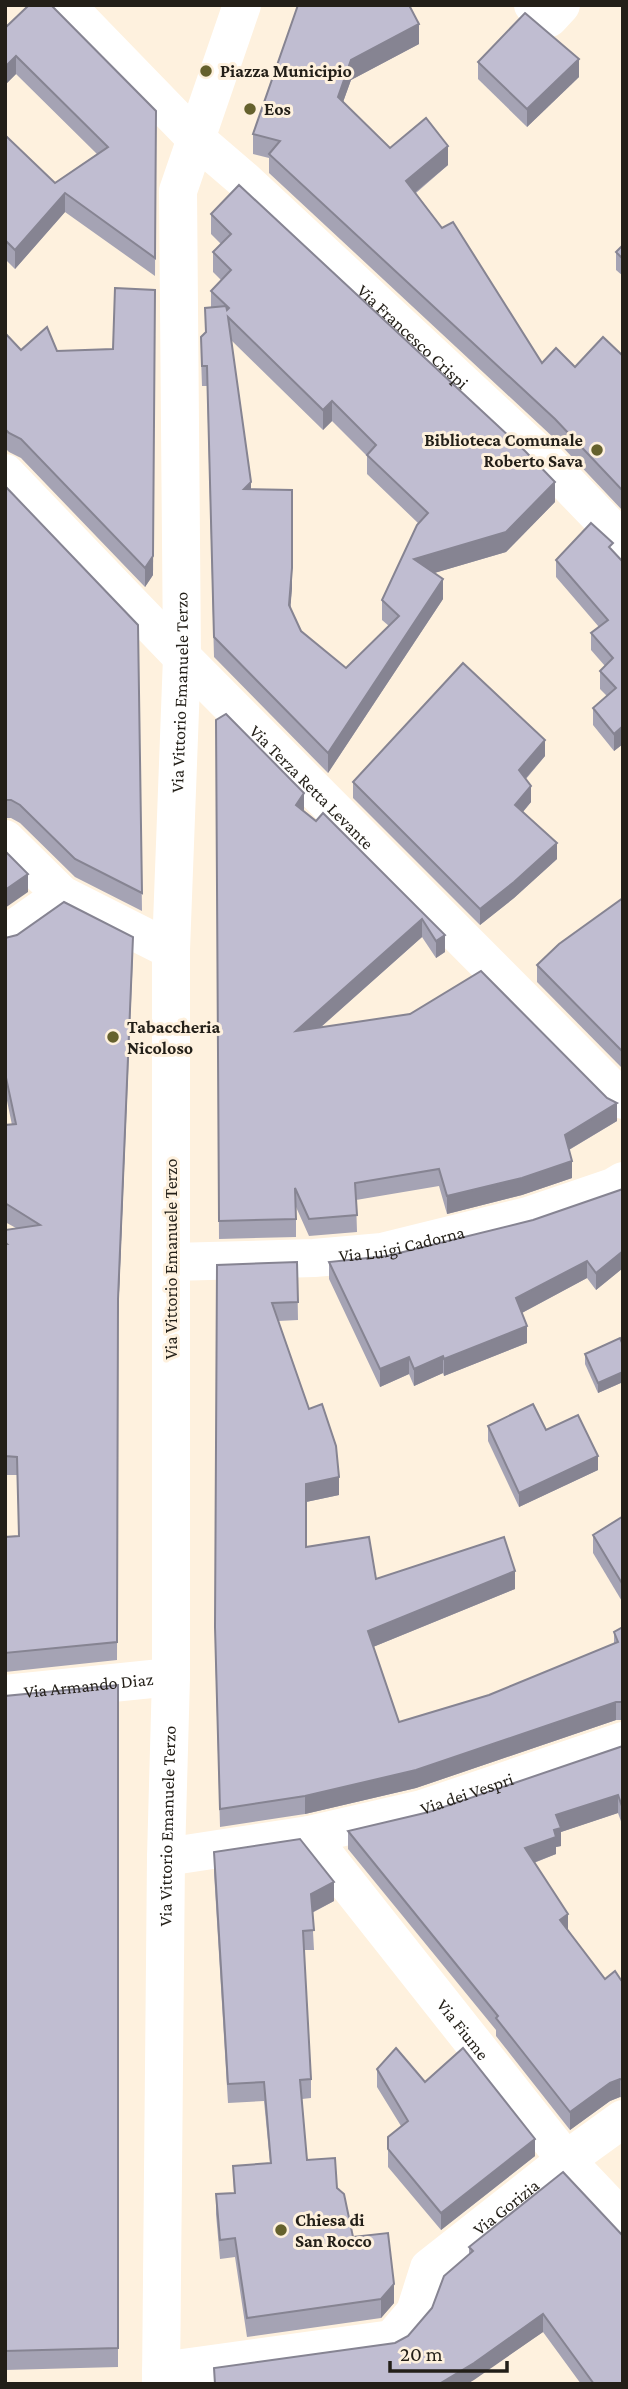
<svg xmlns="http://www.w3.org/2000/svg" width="628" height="2389" font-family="'Crimson Pro',serif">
	<rect width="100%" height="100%" fill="#fef1de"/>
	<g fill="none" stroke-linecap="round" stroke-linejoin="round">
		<g stroke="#fff" stroke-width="38">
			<path id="s1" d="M 66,5 L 195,138 L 244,180 L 540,455 L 623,541"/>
			<path d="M 533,5 L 549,18 L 561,5"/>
			<path id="s2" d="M 5,473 L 182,657 L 623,1100"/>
			<path d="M 5,839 L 62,895 L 171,950"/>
			<path d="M 5,935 L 62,895"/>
			<path id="s3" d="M 172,1262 L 314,1258 L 382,1252 L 528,1216 L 613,1187 L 623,1181"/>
			<path id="s4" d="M 5,1694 L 171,1677"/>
			<path id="s5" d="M 309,1835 L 566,2160 L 623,2220"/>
			<path id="s6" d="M 166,1857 L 309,1835 L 422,1809 L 623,1741"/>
			<path id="s7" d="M 161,2371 L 392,2339 L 415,2312 L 429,2268 L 566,2160 L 623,2119"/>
			<path id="s8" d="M 161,2384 L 166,1857 L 171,1677 L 171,950 L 182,657 L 178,191 L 242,5"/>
		</g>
	</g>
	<g fill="#a5a3b4" fill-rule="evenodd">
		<path d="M 298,5 L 419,44 L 351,80 L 343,102 L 390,148 L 448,165 L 416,193 L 542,363 L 575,367 L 623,356 L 623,511 L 555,439 L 269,173 L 269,158 L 253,154 L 253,134 Z"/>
		<path d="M 5,28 L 156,111 L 155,276 L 65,212 L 15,269 L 5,259 L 5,135 L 55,183 L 97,154 L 16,74 L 5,85 Z"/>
		<path d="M 478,62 L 579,77 L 527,127 L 478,79 Z"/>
		<path d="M 211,214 L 555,502 L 506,552 L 434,573 L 443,599 L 328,773 L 214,657 L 207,386 L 202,386 L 201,357 L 211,307 L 211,291 L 221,280 L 213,272 L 213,252 L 221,244 L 211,234 ZM 231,340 L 323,430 L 332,421 L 367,456 L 367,474 L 418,523 L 382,600 L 382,620 L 389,626 L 346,668 L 301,631 L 290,608 L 292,588 L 251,489 Z"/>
		<path d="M 623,245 L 623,276 L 616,270 L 616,252 Z"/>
		<path d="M 5,333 L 153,575 L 145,587 L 21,458 L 9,452 L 5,448 Z"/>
		<path d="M 5,486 L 138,625 L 142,911 L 75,877 L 20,823 L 11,818 L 5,818 Z"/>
		<path d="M 613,552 L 623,562 L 623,744 L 614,751 L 593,725 L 593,708 L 607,696 L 600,689 L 600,671 L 605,666 L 591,650 L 591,633 L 599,627 L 556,577 L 556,560 Z"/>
		<path d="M 216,720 L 303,811 L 445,935 L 445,952 L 436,958 L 422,937 L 320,1028 L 617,1121 L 569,1150 L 572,1178 L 522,1195 L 447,1214 L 439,1186 L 356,1200 L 357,1232 L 309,1236 L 296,1207 L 296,1237 L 219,1239 Z"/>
		<path d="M 545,756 L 526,779 L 531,802 L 523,812 L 557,859 L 514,898 L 480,925 L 353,798 L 353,782 Z"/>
		<path d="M 623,898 L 623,1069 L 537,982 L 537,965 Z"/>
		<path d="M 5,938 L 133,955 L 118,1318 L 117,1660 L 5,1672 L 5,1537 L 19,1536 L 17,1475 L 5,1475 L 5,1230 L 16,1228 L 5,1222 L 5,1125 L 12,1125 L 5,1091 Z"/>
		<path d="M 623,1189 L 623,1268 L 596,1290 L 587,1278 L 522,1313 L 527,1343 L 444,1376 L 443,1373 L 414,1386 L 409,1374 L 380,1387 L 329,1279 L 329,1262 L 387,1256 L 533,1220 Z"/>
		<path d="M 297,1262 L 298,1320 L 278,1321 L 339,1495 L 306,1502 L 306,1547 L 376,1579 L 515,1589 L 373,1647 L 399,1722 L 489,1695 L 614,1644 L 614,1632 L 623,1627 L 623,1720 L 616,1720 L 416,1788 L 305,1814 L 220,1827 L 215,1645 L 217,1265 Z"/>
		<path d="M 623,1345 L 623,1382 L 598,1393 L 585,1364 L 585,1354 Z"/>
		<path d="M 488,1426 L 598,1470 L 519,1507 L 488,1441 Z"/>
		<path d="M 623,1519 L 623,1603 L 593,1553 L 593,1535 Z"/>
		<path d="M 5,1696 L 118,1704 L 118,2367 L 5,2370 Z"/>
		<path d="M 623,1746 L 623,1827 L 618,1813 L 561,1832 L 561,1846 L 556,1847 L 556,1854 L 534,1863 L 568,1931 L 605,1979 L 621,1980 L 623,1979 L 623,2098 L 620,2097 L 610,2101 L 570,2130 L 496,2036 L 496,2030 L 348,1849 L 348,1831 L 429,1812 Z"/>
		<path d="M 214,1852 L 334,1901 L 312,1913 L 314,1950 L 304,1950 L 311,2079 L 311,2098 L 302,2099 L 307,2160 L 337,2188 L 353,2237 L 394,2303 L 381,2318 L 247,2337 L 235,2257 L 220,2259 L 216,2214 L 216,2194 L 234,2193 L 233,2166 L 270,2163 L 264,2101 L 228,2103 L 214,1872 Z"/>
		<path d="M 377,2069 L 425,2082 L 535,2156 L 441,2230 L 388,2167 L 388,2137 L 401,2126 L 377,2087 Z"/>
		<path d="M 469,2247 L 623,2384 L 581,2384 L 543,2332 L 467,2384 L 214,2384 L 214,2368 L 395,2343 L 408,2336 L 432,2308 L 469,2255 Z"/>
	</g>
	<g fill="#868492">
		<path d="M 419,24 L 419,44 L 351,80 L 338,116 L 338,97 L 351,60 Z"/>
		<path d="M 16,56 L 16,74 L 5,85 L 5,67 Z"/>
		<path d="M 579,59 L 579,77 L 527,127 L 527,109 Z"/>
		<path d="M 448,146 L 448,165 L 406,200 L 406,181 Z"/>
		<path d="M 65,193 L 65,212 L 15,269 L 15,250 Z"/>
		<path d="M 155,308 L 153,575 L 145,587 L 145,568 Z"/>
		<path d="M 332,401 L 332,421 L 323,430 L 323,410 Z"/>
		<path d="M 251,482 L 251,502 L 244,489 Z"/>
		<path d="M 555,482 L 555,502 L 506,552 L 414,579 L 414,559 Z"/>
		<path d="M 292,509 L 292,588 L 289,625 L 289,605 Z"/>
		<path d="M 443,579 L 443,599 L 328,773 L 328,753 Z"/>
		<path d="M 623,726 L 623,744 L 614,751 L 614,734 Z"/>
		<path d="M 545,740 L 545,756 L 519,786 L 519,770 Z"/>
		<path d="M 531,786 L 531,802 L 515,821 L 515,805 Z"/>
		<path d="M 304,793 L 304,810 L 296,822 L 296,805 Z"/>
		<path d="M 557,843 L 557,859 L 514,898 L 480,925 L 480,909 Z"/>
		<path d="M 28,874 L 28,892 L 5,908 L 5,890 Z"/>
		<path d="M 422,919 L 422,937 L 296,1049 L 296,1031 Z"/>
		<path d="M 445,935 L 445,952 L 436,958 L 436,941 Z"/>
		<path d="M 133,937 L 118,1318 L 117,1660 L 118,1299 Z"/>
		<path d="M 617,1103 L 617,1121 L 565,1152 L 565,1135 Z"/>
		<path d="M 572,1161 L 572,1178 L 522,1195 L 447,1214 L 447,1196 Z"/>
		<path d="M 623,1251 L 623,1268 L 596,1290 L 596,1273 Z"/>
		<path d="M 587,1261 L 587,1278 L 516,1316 L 516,1298 Z"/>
		<path d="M 527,1326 L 527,1343 L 444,1376 L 444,1359 Z"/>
		<path d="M 443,1356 L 443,1373 L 414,1386 L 414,1369 Z"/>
		<path d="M 409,1357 L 409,1374 L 380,1387 L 380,1369 Z"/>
		<path d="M 623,1372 L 623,1382 L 598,1393 L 598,1383 Z"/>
		<path d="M 598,1456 L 598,1470 L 519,1507 L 519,1493 Z"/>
		<path d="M 339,1477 L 339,1495 L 306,1502 L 306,1484 Z"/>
		<path d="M 515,1571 L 515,1589 L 368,1649 L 368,1631 Z"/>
		<path d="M 616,1702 L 616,1720 L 416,1788 L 305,1814 L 305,1796 Z"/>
		<path d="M 618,1795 L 618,1813 L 561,1832 L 561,1846 L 556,1847 L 556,1854 L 525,1866 L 525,1848 L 554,1830 L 556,1815 Z"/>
		<path d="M 334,1882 L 334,1901 L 311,1913 L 311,1894 Z"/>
		<path d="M 568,1914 L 568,1932 L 560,1920 Z"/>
		<path d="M 620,2079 L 620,2097 L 610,2101 L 570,2130 L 570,2112 L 610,2083 Z"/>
		<path d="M 535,2139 L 535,2156 L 441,2230 L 441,2213 Z"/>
		<path d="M 394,2284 L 394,2303 L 381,2318 L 381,2299 Z"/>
		<path d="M 543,2314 L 543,2332 L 474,2380 L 467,2384 L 439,2384 Z"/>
	</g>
	<g fill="#c0bdd1" stroke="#868492" stroke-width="2" fill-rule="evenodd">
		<path d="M 29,5 L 51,5 L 156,111 L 155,258 L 65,193 L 15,250 L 5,240 L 5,135 L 55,183 L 108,147 L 16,56 L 5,67 L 5,28 Z"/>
		<path d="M 298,5 L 409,5 L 419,24 L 351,60 L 338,97 L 390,148 L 426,118 L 448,146 L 406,181 L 442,228 L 453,222 L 542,363 L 556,348 L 575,367 L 603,337 L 623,356 L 623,491 L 555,419 L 269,154 L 280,141 L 253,134 Z"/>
		<path d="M 525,13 L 579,59 L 527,109 L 478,62 Z"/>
		<path d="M 239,185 L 525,451 L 555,482 L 506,532 L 414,559 L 443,579 L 328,753 L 214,637 L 207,366 L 202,366 L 201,337 L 206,332 L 205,308 L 226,306 L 227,310 L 229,308 L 211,291 L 231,270 L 213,252 L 231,234 L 211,214 ZM 228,317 L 323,410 L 332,401 L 376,445 L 367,455 L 428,513 L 417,525 L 382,600 L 399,616 L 346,668 L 301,631 L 289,605 L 292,568 L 292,490 L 244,489 L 251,482 Z"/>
		<path d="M 623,245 L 623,259 L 616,252 Z"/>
		<path d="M 115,288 L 155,290 L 153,556 L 145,568 L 21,439 L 9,433 L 5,429 L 5,333 L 21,350 L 47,327 L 57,351 L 113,349 Z"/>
		<path d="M 5,486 L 138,625 L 142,893 L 75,859 L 20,805 L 11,800 L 5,800 Z"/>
		<path d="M 591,523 L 613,543 L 609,547 L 623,562 L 623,726 L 614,734 L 593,708 L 616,688 L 600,671 L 613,658 L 591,633 L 608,620 L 556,560 Z"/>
		<path d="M 463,663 L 545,740 L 519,770 L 531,786 L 515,805 L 557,843 L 514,882 L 480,909 L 353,782 Z"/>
		<path d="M 226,714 L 304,793 L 296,805 L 316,821 L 323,813 L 445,935 L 436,941 L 422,919 L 296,1031 L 410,1014 L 481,971 L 607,1098 L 617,1103 L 565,1135 L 572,1161 L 522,1178 L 447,1196 L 439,1169 L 355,1183 L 357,1215 L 309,1219 L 295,1188 L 296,1219 L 219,1221 L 216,720 Z"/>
		<path d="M 5,851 L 28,874 L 5,890 Z"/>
		<path d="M 623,898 L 623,1052 L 537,965 L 559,944 Z"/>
		<path d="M 64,902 L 133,937 L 118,1299 L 117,1642 L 5,1653 L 5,1537 L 19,1536 L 17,1457 L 5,1456 L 5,1244 L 7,1244 L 5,1242 L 5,1230 L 40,1225 L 5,1203 L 5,1125 L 16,1124 L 5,1073 L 5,938 L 17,935 Z"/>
		<path d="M 623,1189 L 623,1251 L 596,1273 L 587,1261 L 516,1298 L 527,1326 L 444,1359 L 443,1356 L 414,1369 L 409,1357 L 380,1369 L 329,1262 L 387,1256 L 533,1220 Z"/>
		<path d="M 297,1262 L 298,1302 L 272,1303 L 309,1409 L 322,1404 L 336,1446 L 339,1477 L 306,1484 L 306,1547 L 369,1537 L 376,1579 L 504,1537 L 515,1571 L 368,1631 L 399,1722 L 489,1695 L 618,1642 L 614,1632 L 623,1627 L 623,1702 L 616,1702 L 416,1770 L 305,1796 L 220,1809 L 215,1627 L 217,1265 Z"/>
		<path d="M 620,1338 L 623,1345 L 623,1372 L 598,1383 L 585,1354 Z"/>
		<path d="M 533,1404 L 546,1430 L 578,1415 L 598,1456 L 519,1493 L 488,1426 Z"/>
		<path d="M 622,1517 L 623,1519 L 623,1585 L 593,1535 Z"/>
		<path d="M 118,1685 L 118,2348 L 5,2351 L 5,1696 Z"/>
		<path d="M 623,1746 L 623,1809 L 618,1795 L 556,1815 L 561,1828 L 554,1830 L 556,1837 L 525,1848 L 568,1914 L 560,1920 L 605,1979 L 615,1971 L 621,1980 L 623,1979 L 623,2080 L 620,2079 L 610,2083 L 570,2112 L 496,2018 L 498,2016 L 348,1831 L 429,1812 Z"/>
		<path d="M 300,1839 L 334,1882 L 311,1894 L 314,1930 L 303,1931 L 311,2079 L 300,2080 L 307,2160 L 335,2158 L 337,2188 L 344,2194 L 353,2237 L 388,2233 L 394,2284 L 381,2299 L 247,2318 L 235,2238 L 220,2240 L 216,2194 L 235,2193 L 233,2166 L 271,2163 L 264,2082 L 228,2084 L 214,1852 Z"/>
		<path d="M 396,2048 L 425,2082 L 463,2048 L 535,2139 L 441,2213 L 388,2149 L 388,2137 L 408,2121 L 377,2069 Z"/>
		<path d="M 563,2172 L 623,2236 L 623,2384 L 594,2384 L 543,2314 L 474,2363 L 439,2384 L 215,2384 L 214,2368 L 395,2343 L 408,2336 L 432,2308 L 444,2276 L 473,2251 L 469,2247 Z"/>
	</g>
	<g fill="#65612d" stroke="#fef1de" stroke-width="2.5">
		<circle cx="206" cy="71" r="7"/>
		<circle cx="250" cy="109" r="7"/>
		<circle cx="597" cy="450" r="7"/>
		<circle cx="113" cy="1037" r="7"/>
		<circle cx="281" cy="2230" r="7"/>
	</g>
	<g text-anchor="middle" stroke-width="6" stroke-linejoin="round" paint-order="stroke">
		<g font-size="18" font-weight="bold" fill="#231f18" stroke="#fef1de" text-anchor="start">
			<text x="220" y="77">Piazza Municipio</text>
			<text x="264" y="115">Eos</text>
			<text x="583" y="446" text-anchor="end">Biblioteca Comunale<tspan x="583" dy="21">Roberto Sava</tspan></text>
			<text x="127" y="1033">Tabaccheria<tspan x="127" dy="21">Nicoloso</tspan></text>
			<text x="295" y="2226">Chiesa di<tspan x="295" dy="21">San Rocco</tspan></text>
		</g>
		<g font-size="18" fill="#231f18" stroke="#fef1de">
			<text dy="6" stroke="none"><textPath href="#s1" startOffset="480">Via Francesco Crispi</textPath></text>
			<text dy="6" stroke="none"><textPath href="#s8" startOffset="1692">Via Vittorio Emanuele Terzo</textPath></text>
			<text dy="6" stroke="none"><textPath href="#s2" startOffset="439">Via Terza Retta Levante</textPath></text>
			<text dy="6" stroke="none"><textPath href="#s3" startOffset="231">Via Luigi Cadorna</textPath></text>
			<text transform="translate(171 1259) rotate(-90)" y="6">Via Vittorio Emanuele Terzo</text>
			<text dy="6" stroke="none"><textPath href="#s4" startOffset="84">Via Armando Diaz</textPath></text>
			<text dy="6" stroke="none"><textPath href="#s6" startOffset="308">Via dei Vespri</textPath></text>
			<text dy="6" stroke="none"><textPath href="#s8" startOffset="558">Via Vittorio Emanuele Terzo</textPath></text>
			<text dy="6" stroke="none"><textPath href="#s5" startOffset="248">Via Fiume</textPath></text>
			<text dy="6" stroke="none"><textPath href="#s7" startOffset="413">Via Gorizia</textPath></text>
		</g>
	</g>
	<rect width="628" height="2389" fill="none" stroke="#231f18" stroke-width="14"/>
	<path d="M390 2361v10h117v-10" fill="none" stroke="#231f18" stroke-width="3.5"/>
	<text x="400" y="2361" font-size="21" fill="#231f18" stroke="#fef1de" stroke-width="5" paint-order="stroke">20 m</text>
</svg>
